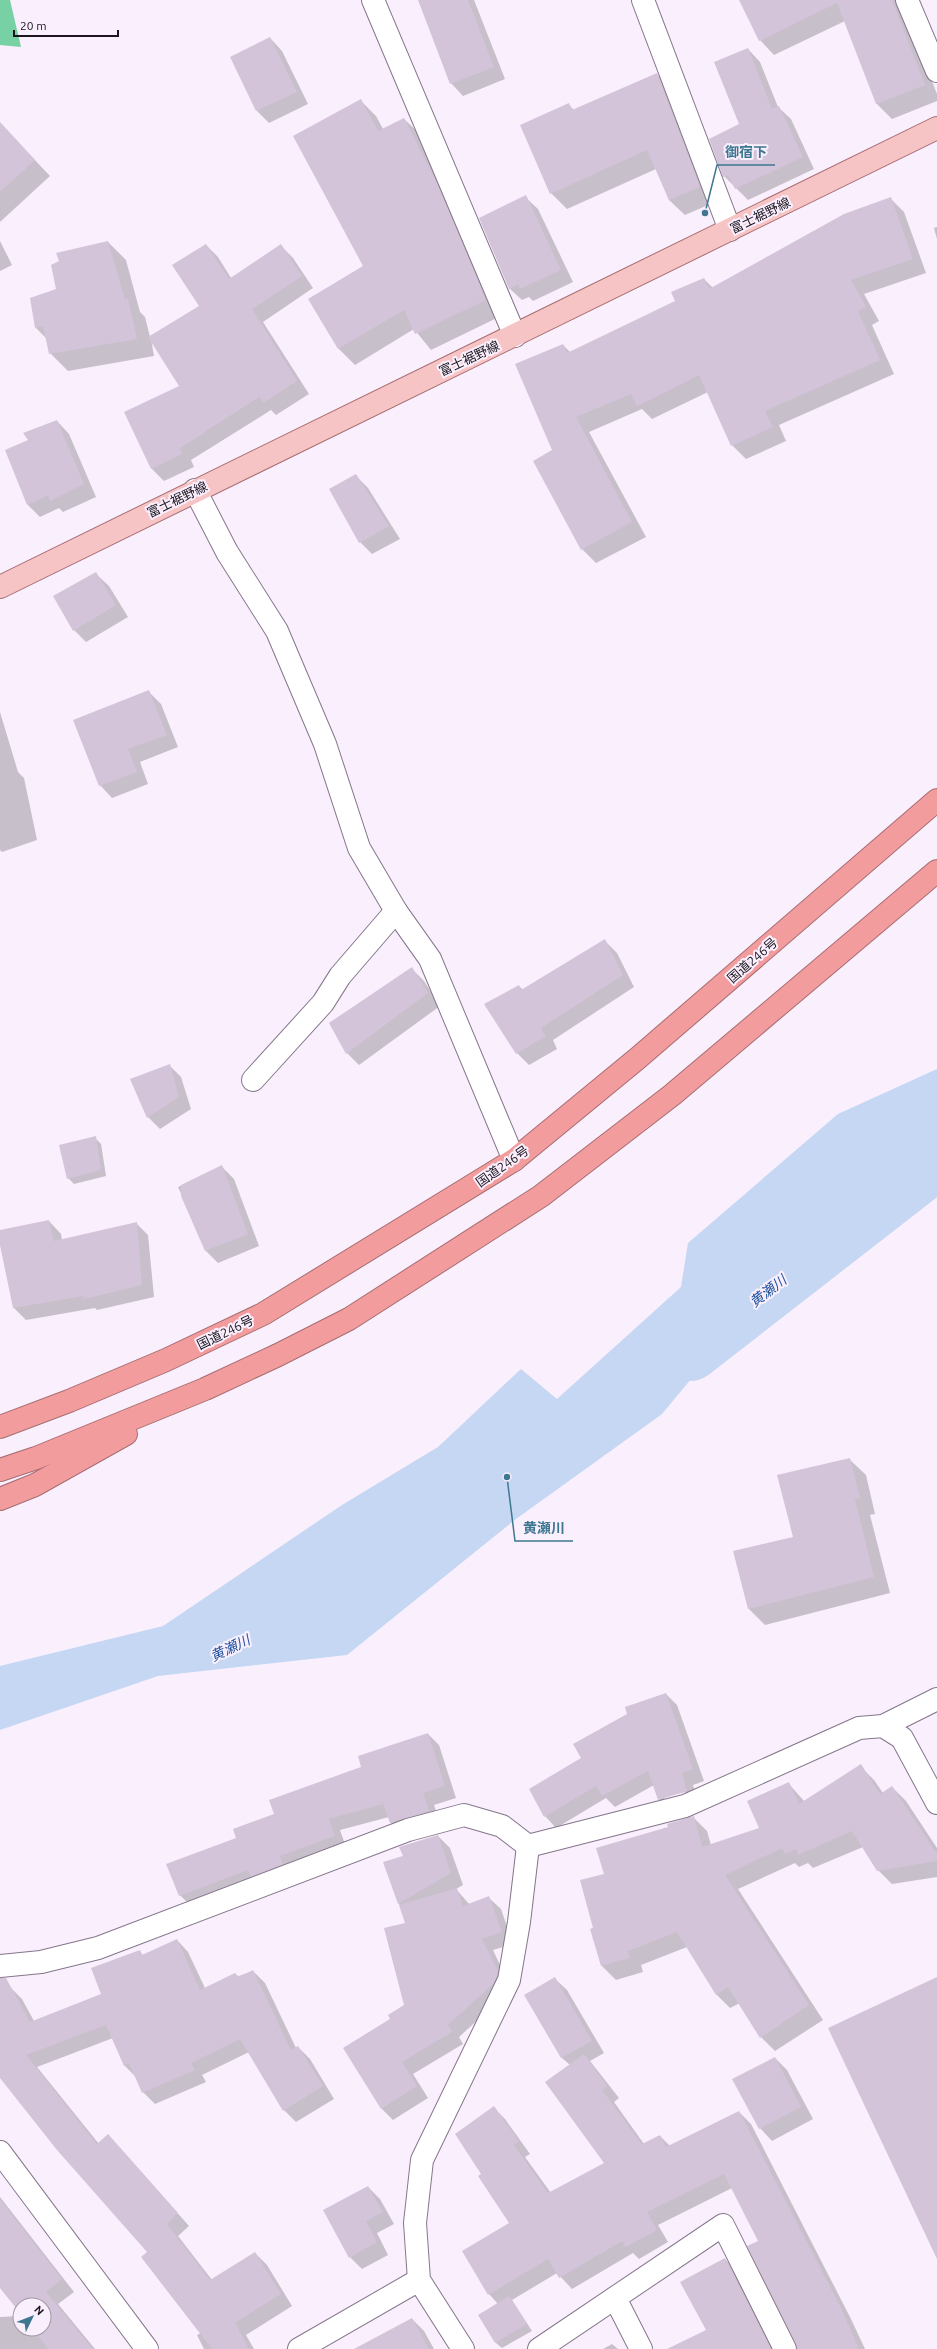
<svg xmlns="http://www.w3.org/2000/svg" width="937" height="2349" font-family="Ubuntu,'Noto Sans JP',sans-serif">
	<rect width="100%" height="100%" fill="#f9effd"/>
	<path fill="#78d0a5" d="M 0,0 L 10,0 L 21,47 L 0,45 Z"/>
	<path fill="#c5d7f2" d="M 937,1069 L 937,1175 L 820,1224 L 662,1414 L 516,1519 L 347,1655 L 158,1676 L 0,1730 L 0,1666 L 163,1626 L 342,1505 L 438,1447 L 521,1369 L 557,1399 L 681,1287 L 688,1243 L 838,1114 Z"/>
	<g fill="#0003" fill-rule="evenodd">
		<path d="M 419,0 L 474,0 L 505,79 L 463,96 L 451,83 Z"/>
		<path d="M 740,0 L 897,0 L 911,27 L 937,94 L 937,101 L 892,119 L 877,104 L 845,21 L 774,55 L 760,40 Z"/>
		<path d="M 270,38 L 282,51 L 308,104 L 269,123 L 257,111 Z"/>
		<path d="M 748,49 L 760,62 L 778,107 L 791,119 L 814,169 L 748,200 L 724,176 L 740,125 Z"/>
		<path d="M 657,74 L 672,90 L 715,202 L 685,215 L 669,200 L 656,169 L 567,209 L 551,193 L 568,104 L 574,110 Z"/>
		<path d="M 361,101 L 376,116 L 383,129 L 404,119 L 420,134 L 501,316 L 431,350 L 414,329 L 355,365 L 339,349 L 309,299 L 364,266 Z"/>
		<path d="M 0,123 L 50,176 L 0,222 Z"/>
		<path d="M 525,197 L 538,209 L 573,282 L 533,301 L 529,297 L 522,300 L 509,288 Z"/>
		<path d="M 890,198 L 904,212 L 926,273 L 864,294 L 879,321 L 872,325 L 894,374 L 779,425 L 786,441 L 746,459 L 732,445 L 708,392 L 652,419 L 642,409 L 589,432 L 646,537 L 596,563 L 582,549 L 553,451 L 563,345 L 571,353 L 676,301 L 704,279 L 713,288 Z"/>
		<path d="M 937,227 L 937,239 L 934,228 Z"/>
		<path d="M 0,241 L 12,265 L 0,271 Z"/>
		<path d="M 108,242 L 126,260 L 140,312 L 145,317 L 150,337 L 200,306 L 206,245 L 218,257 L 231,278 L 281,246 L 293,258 L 313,288 L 263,322 L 309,394 L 276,415 L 271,410 L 191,460 L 194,467 L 164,481 L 152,469 L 125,412 L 181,387 L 151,339 L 154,356 L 68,371 L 50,353 L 46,338 L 36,328 L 57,290 Z"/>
		<path d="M 57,421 L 69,434 L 96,497 L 63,512 L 59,508 L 40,517 L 28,505 L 29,440 Z"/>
		<path d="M 356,476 L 368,488 L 400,539 L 372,554 L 360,542 Z"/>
		<path d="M 96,574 L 109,586 L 128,617 L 86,642 L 74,630 Z"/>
		<path d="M 149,692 L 161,704 L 178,747 L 140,762 L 148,784 L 112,798 L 100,785 Z"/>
		<path d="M 0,712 L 18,772 L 24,778 L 37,840 L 2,852 L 0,850 Z"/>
		<path d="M 605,941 L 617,953 L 634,987 L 553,1040 L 557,1049 L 529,1065 L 517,1053 L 485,1005 L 519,986 L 523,990 Z"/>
		<path d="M 412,969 L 424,981 L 440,1006 L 359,1065 L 347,1053 L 330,1023 Z"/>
		<path d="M 169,1065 L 181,1077 L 191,1109 L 160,1129 L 148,1117 Z"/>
		<path d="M 95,1138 L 101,1144 L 106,1176 L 74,1184 L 68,1178 Z"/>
		<path d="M 222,1167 L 234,1179 L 259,1246 L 218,1263 L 206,1251 L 178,1187 Z"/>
		<path d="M 49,1221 L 61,1234 L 62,1240 L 136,1223 L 148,1235 L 154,1297 L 97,1310 L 95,1308 L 26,1320 L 14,1308 L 0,1231 Z"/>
		<path d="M 849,1459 L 866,1475 L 875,1514 L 870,1515 L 890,1593 L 765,1625 L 749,1609 L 794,1537 Z"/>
		<path d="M 666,1694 L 677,1705 L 704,1781 L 693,1785 L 698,1803 L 670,1811 L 659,1799 L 654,1785 L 615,1807 L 606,1798 L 556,1828 L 545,1816 L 582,1759 ZM 685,1792 L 686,1794 L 664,1799 L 664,1797 Z"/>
		<path d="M 428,1734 L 439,1745 L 456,1798 L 434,1805 L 440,1823 L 403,1834 L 391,1823 L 389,1817 L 340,1830 L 346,1847 L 191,1906 L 180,1895 L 238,1839 L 275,1814 Z"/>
		<path d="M 860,1766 L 874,1780 L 883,1793 L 892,1787 L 906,1801 L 937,1848 L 937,1877 L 892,1884 L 878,1870 L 863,1847 L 813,1868 L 808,1863 L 799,1867 L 795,1863 L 738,1889 L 823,2020 L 775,2051 L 761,2037 L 740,2003 L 730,2008 L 716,1994 L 687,1947 L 641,1965 L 643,1972 L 616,1980 L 602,1966 L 594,1929 L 605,1875 L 669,1828 L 693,1817 L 707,1831 L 711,1845 L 761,1829 L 788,1783 L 805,1802 Z"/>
		<path d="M 438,1836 L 450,1848 L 463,1885 L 456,1889 L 469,1904 L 489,1898 L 501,1909 L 513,1944 L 493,1950 L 509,1984 L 504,1996 L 459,2037 L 463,2044 L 413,2074 L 428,2098 L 393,2120 L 381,2108 L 391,2019 L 406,2006 L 406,1924 L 385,1863 L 404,1856 Z"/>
		<path d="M 177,1940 L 188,1952 L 205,1988 L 253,1971 L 265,1983 L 296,2048 L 298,2047 L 310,2059 L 334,2099 L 296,2122 L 284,2110 L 249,2052 L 202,2075 L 206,2082 L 155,2104 L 143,2092 L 136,2077 L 124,2065 L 113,2038 L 37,2067 L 99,2144 L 120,2148 L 189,2226 L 178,2236 L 212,2280 L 255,2253 L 267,2265 L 292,2306 L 246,2335 L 254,2349 L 204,2349 L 197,2335 L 201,2333 L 149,2252 L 0,2077 L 0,1992 L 10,1987 L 22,1999 L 34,2021 L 102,1995 L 139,1951 L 144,1956 Z"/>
		<path d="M 554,1978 L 567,1990 L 604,2053 L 590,2061 L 619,2098 L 614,2102 L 644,2144 L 660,2136 L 670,2146 L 739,2112 L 751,2124 L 851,2319 L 865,2349 L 798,2349 L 759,2241 L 732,2188 L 658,2225 L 668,2242 L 639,2259 L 633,2253 L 572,2289 L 557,2273 L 512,2300 L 532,2331 L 502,2348 L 496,2343 L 480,2315 L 498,2304 L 489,2294 L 510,2223 L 483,2174 L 493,2107 L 505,2119 L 530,2154 L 525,2157 L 551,2193 L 606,2163 L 570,2065 L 562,2058 L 526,1995 Z"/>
		<path d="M 775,2058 L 787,2070 L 813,2119 L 772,2141 L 760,2128 Z"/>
		<path d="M 368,2187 L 380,2199 L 394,2224 L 377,2233 L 388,2255 L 362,2269 L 350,2257 Z"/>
		<path d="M 0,2197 L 74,2292 L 58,2304 L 95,2349 L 0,2349 L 0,2317 L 20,2316 L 20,2329 L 44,2329 L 44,2305 L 20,2305 L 20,2312 L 0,2286 Z"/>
		<path d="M 725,2259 L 737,2271 L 776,2349 L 670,2349 L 707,2331 Z"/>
		<path d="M 412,2319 L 424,2331 L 434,2349 L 391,2349 Z"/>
		<path d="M 612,2344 L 618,2349 L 603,2349 Z"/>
	</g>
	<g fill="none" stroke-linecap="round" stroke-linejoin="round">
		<path stroke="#c5d7f2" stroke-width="62" d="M 690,1350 L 937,1158"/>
	</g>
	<g fill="#d4c4da">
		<path d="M 418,0 L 468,0 L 494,67 L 450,84 Z"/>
		<path d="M 739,0 L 892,0 L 925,85 L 876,104 L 837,3 L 759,41 Z"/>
		<path d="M 270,37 L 297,92 L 256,111 L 230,57 Z"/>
		<path d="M 748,48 L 772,109 L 779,106 L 803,157 L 735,189 L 728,175 L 723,177 L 709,139 L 739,124 L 714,62 Z"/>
		<path d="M 657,73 L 700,187 L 669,200 L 647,150 L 550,194 L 520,125 L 569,103 L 572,110 Z"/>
		<path d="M 361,99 L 378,131 L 404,118 L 437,183 L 486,300 L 415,334 L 404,310 L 338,349 L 308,299 L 363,266 L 293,136 Z"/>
		<path d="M 0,122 L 35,160 L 0,192 Z"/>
		<path d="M 526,195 L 561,270 L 520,289 L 518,284 L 509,289 L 479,218 Z"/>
		<path d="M 891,197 L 913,259 L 851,280 L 866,307 L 858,311 L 880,360 L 765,411 L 773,427 L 731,446 L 699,375 L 637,406 L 631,394 L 576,417 L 632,522 L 581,550 L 533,461 L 552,450 L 515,364 L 563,344 L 567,353 L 675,301 L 671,292 L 704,278 L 709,289 L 844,214 Z"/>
		<path d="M 108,241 L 125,299 L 128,298 L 137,339 L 49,354 L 43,326 L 35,328 L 30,298 L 56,289 L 51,265 L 59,261 L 56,253 Z"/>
		<path d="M 206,244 L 229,279 L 281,244 L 302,276 L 252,309 L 297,381 L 263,403 L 259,397 L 180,448 L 182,454 L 151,469 L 124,412 L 179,386 L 148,337 L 199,306 L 172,265 Z"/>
		<path d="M 57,420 L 84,484 L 50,501 L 48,495 L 27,505 L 5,450 L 28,440 L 23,433 Z"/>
		<path d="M 356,474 L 389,526 L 359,543 L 329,489 Z"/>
		<path d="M 96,572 L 116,605 L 73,631 L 53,596 Z"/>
		<path d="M 149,690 L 167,735 L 128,749 L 137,772 L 99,786 L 73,720 Z"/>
		<path d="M 605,939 L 623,975 L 541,1028 L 546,1036 L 516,1054 L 484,1004 L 519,985 L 521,990 Z"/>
		<path d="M 412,967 L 428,993 L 346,1054 L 329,1023 Z"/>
		<path d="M 170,1064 L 179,1097 L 147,1118 L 130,1079 Z"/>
		<path d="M 96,1136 L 101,1170 L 67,1179 L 59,1145 Z"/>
		<path d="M 222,1165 L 248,1234 L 205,1251 L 181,1196 L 181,1185 Z"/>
		<path d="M 49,1220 L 54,1241 L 137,1222 L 142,1285 L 84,1299 L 83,1296 L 13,1308 L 0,1245 L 0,1230 Z"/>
		<path d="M 850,1458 L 860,1498 L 855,1499 L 874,1577 L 748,1609 L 733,1551 L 793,1537 L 777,1475 Z"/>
		<path d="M 666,1693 L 693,1769 L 682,1773 L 687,1791 L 658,1800 L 648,1771 L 602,1796 L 596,1786 L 544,1817 L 529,1789 L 581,1758 L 573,1744 L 627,1714 L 625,1707 Z"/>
		<path d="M 428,1733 L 445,1786 L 423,1793 L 429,1811 L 390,1823 L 383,1804 L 329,1819 L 335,1836 L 280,1856 L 283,1864 L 251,1877 L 248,1870 L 179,1896 L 166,1864 L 236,1838 L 233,1829 L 274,1814 L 269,1800 L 361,1767 L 358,1756 Z"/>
		<path d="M 861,1764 L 880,1794 L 892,1786 L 937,1854 L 937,1861 L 877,1871 L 852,1831 L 798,1855 L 796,1849 L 785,1854 L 782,1848 L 725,1875 L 809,2005 L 760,2038 L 728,1987 L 716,1995 L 677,1932 L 628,1951 L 630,1958 L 601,1966 L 590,1929 L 593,1928 L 580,1880 L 604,1874 L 596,1848 L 668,1827 L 667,1824 L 694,1816 L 702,1847 L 759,1828 L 747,1801 L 789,1782 L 799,1804 Z"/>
		<path d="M 438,1835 L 451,1873 L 398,1904 L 383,1862 L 403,1856 L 399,1847 Z"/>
		<path d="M 457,1888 L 463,1906 L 489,1896 L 502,1932 L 482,1939 L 498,1971 L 497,1976 L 493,1984 L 448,2025 L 452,2032 L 402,2062 L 417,2086 L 381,2109 L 343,2048 L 390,2019 L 388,2015 L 404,2005 L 384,1928 L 405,1923 L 399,1905 Z"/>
		<path d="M 177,1939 L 200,1990 L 235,1973 L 239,1977 L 253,1970 L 291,2050 L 298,2046 L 323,2086 L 283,2111 L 240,2039 L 191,2063 L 195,2070 L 142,2093 L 129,2063 L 124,2066 L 106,2025 L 26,2055 L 97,2144 L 108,2134 L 178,2213 L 167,2224 L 210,2280 L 255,2252 L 281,2294 L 235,2323 L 249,2349 L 212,2349 L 141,2257 L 147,2252 L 57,2150 L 0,2078 L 0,1978 L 6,1978 L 30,2022 L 101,1994 L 91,1968 L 140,1950 L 142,1955 Z"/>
		<path d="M 555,1977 L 592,2041 L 561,2058 L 524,1995 Z"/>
		<path d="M 937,1977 L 937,2259 L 828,2028 Z"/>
		<path d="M 584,2054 L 607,2086 L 602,2090 L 642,2144 L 660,2135 L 666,2147 L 739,2111 L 840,2306 L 859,2349 L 797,2349 L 747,2246 L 758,2241 L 724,2174 L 647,2212 L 657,2230 L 626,2247 L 622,2241 L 559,2278 L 548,2259 L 488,2295 L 462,2251 L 509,2223 L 478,2176 L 481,2174 L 455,2134 L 494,2106 L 519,2141 L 514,2145 L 548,2193 L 604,2163 L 545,2082 Z"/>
		<path d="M 775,2057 L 801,2107 L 759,2129 L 732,2079 Z"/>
		<path d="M 368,2186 L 383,2212 L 366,2221 L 377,2242 L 349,2258 L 323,2210 Z"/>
		<path d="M 0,2199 L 62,2279 L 46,2292 L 93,2349 L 48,2349 L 33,2329 L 44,2329 L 44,2305 L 20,2305 L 20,2313 L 0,2288 Z"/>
		<path d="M 725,2258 L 771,2349 L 667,2349 L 706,2330 L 680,2282 Z"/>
		<path d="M 509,2296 L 527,2324 L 495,2343 L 478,2315 Z"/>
		<path d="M 412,2318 L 429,2349 L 354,2349 Z"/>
	</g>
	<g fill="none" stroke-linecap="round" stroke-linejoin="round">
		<defs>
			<g id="minor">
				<path d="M 373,0 L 515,336"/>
				<path d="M 643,0 L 730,230"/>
				<path d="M 907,0 L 937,71"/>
				<path d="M 195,490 L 227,552 L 277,631 L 325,744 L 359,848 L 396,911 L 430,959 L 514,1160"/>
				<path d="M 253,1080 L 323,1003 L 340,976 L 396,911"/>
				<path d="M 883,1726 L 937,1699"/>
				<path d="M 0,1966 L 41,1962 L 98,1948 L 408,1830 L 464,1815 L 502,1826 L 528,1846 L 685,1806 L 859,1728 L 883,1726 L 902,1738 L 937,1803"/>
				<path d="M 0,2152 L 147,2349"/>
				<path d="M 615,2298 L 641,2349"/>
				<path d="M 299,2349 L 419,2280"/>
				<path d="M 463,2349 L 419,2280 L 415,2223 L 422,2160 L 509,1980 L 519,1922 L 528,1846"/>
				<path d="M 539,2349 L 723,2225 L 785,2349"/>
			</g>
			<path id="major" d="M 0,587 L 937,128"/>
			<g id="highway">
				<path d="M 0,1427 L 69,1401 L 166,1360 L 263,1314 L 514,1160 L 638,1058 L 937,800"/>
				<path d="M 0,1470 L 36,1458 L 205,1389 L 278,1355 L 349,1319 L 541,1196 L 672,1095 L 937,871"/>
				<path d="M 0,1499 L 35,1485 L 126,1434"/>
			</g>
		</defs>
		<use href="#minor" stroke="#85768b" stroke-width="24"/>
		<use href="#major" stroke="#a76d71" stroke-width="24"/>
		<use href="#highway" stroke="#a76d71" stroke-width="24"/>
		<use href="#minor" stroke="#fff" stroke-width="22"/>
		<use href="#major" stroke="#f7c4c5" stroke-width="22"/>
		<use href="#highway" stroke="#f29c9e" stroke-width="22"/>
	</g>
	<g text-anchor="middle" stroke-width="4" stroke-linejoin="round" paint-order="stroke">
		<g font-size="13" fill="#1b161e" stroke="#f9effd">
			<text transform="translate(760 215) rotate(-26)" y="5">富士裾野線</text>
			<text transform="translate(469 358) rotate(-25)" y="5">富士裾野線</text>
			<text transform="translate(177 499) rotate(-26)" y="5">富士裾野線</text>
			<text transform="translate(752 960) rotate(-41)" y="5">国道246号</text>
			<text transform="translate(502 1166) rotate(-35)" y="5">国道246号</text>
			<text transform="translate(225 1332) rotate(-26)" y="5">国道246号</text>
		</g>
		<g font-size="14" font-style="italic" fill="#1e529e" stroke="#f9effd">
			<text transform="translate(768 1291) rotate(-38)" y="5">黄瀬川</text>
			<text transform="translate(230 1648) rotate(-26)" y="5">黄瀬川</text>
		</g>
	</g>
	<path fill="none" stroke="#3e7790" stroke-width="1.5" d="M705 213L717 165H775M507 1477L515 1541H573"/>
	<g fill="#3e7790" stroke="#f9effd" stroke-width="1.5">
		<circle cx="705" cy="213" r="4"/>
		<circle cx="507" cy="1477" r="4"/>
	</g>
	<g font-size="14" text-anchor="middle" font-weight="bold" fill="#3e7790" stroke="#f9effd" stroke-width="4" stroke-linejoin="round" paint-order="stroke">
		<text x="746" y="157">御宿下</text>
		<text x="544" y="1533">黄瀬川</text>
	</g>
	<g transform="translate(32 2317) rotate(47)"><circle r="19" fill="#f9effd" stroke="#a098a4"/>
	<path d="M0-3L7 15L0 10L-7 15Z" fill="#3e7790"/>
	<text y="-6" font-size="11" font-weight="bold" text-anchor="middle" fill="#1b161e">N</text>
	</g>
	<path d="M14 30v6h104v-6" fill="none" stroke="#1b161e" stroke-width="2"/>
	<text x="20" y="30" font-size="12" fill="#1b161e" stroke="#f9effd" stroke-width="3" paint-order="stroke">20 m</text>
</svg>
